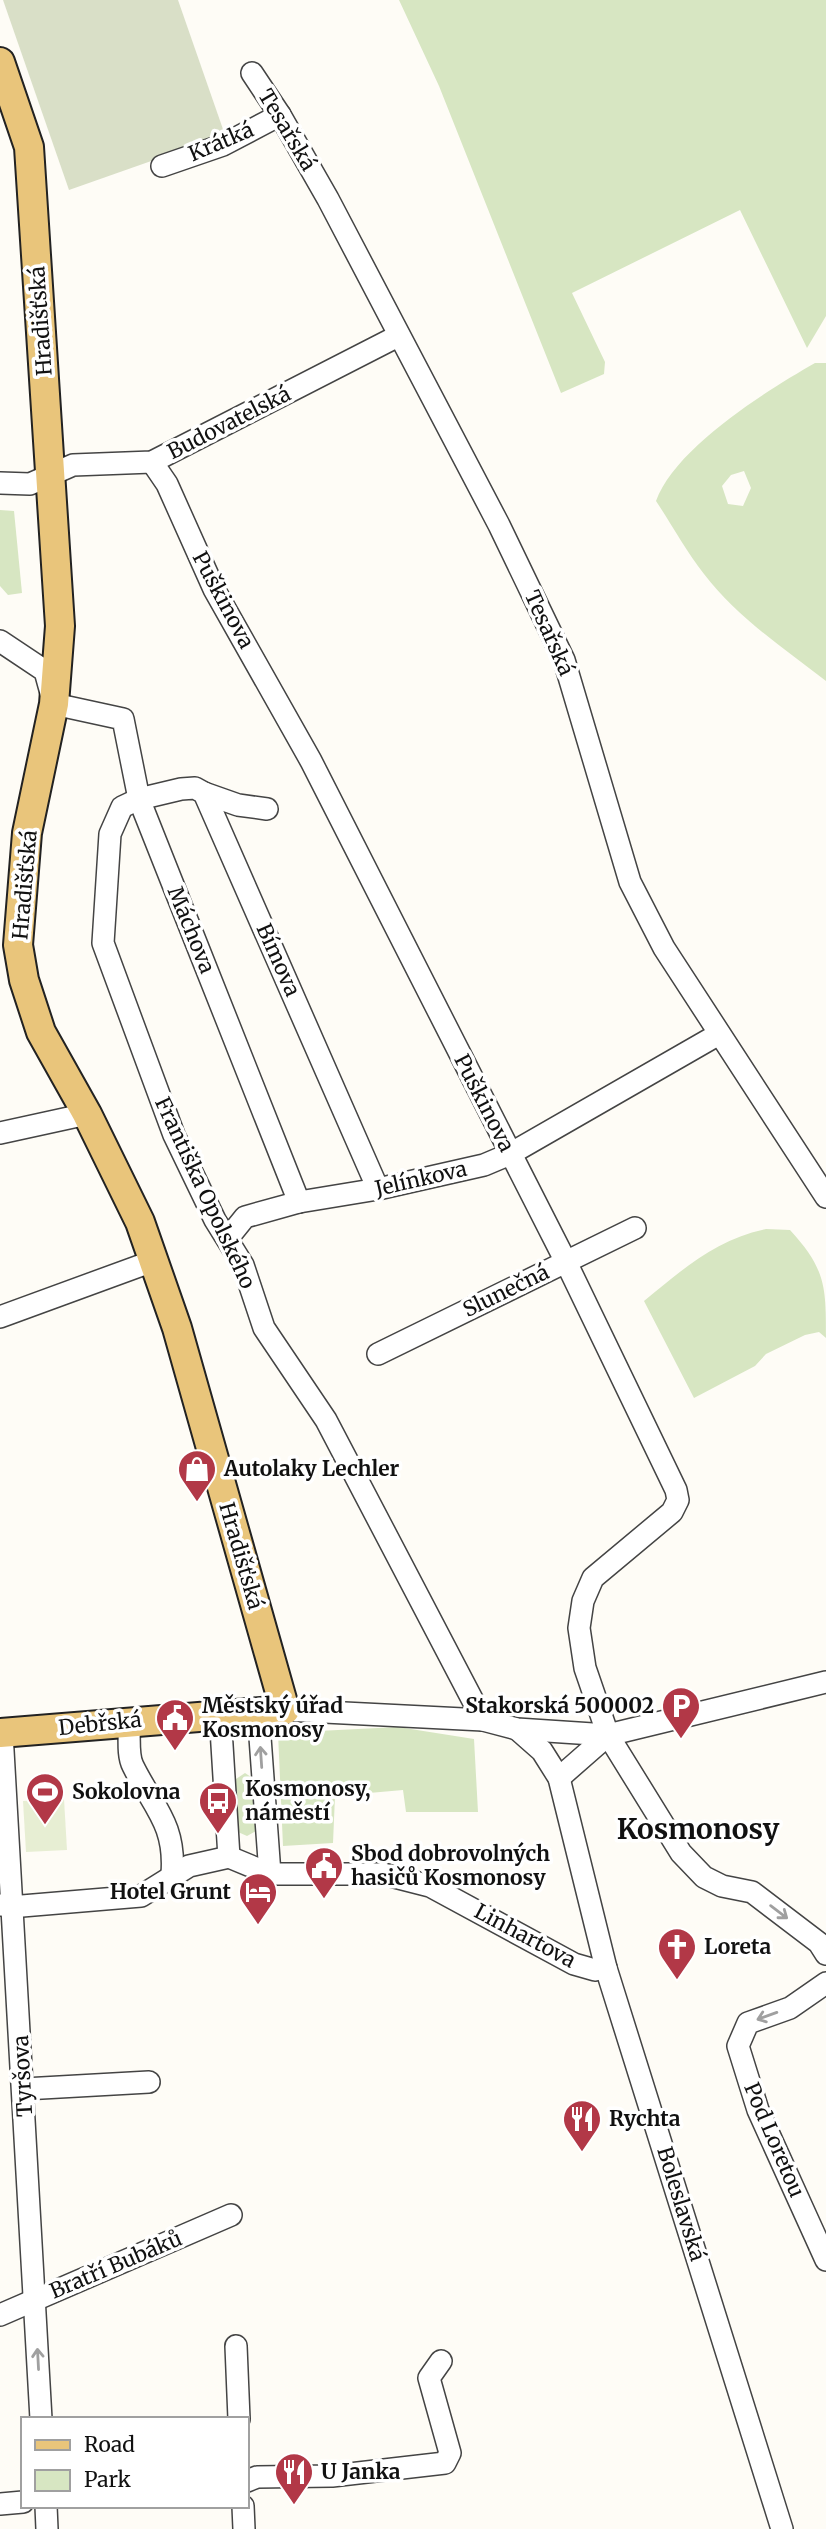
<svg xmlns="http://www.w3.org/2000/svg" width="826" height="2529" font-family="Merriweather,serif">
	<rect width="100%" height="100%" fill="#fefcf6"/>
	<g fill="#d7e6c2" fill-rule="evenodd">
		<path d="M 399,0 L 826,0 L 826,316 L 807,348 L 740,210 L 572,293 L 605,362 L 604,374 L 561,393 L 439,86 Z"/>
		<path d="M 815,363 L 826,363 L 826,681 C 783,648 737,617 704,574 C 686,551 672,525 656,501 C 675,448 766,391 815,363 ZM 744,471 L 751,488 L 743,506 L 728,504 L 722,486 L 731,475 Z"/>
		<path d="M 0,510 L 14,511 L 22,593 L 8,595 L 0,586 Z"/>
		<path d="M 766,1229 L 790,1230 C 826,1269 826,1287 826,1338 L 819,1332 L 805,1335 L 766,1354 L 755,1366 L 694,1398 L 644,1301 C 682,1270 716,1239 766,1229 Z"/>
		<path d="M 398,1727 L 474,1739 L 478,1812 L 406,1812 L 403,1790 L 335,1796 L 333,1843 L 283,1846 L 278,1733 Z"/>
		<path d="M 245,1773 L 254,1779 L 256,1831 L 247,1836 L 238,1832 L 236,1779 Z"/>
	</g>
	<path fill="#d9dfc7" d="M 3,0 L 178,0 L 225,135 L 69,190 Z"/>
	<path fill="#e7eed3" d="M 64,1799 L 67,1850 L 26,1852 L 23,1801 Z"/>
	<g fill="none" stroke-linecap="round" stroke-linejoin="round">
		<defs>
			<g id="minor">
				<path d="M 252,73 L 280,115 L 328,199 L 499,525 L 564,660 L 630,882 L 664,948 L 826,1197"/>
				<path d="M 162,166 L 223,145 L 280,115"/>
				<path d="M 152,462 L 167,484 L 214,589 L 311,761 L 566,1262 L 676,1490 L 678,1500 L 672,1512 L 593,1578 L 583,1601 L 579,1628 L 585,1668 L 608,1735 L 681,1853 L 704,1877 L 722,1886 L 752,1892 L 819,1943 L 826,1954"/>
				<path d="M 0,483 L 30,484 L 73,465 L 152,462 L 398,336"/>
				<path d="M 0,641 L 45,671 L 54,704 L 123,719 L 139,799 L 299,1202"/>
				<path d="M 204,793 L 238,805 L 267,809"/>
				<path d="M 0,1133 L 87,1114"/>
				<path d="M 378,1189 L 204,793 L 195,788 L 181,789 L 139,799 L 122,807 L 110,834 L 103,943 L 174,1135 L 215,1220 L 243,1265 L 264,1328 L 326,1420 L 483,1720"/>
				<path d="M 228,1238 L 245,1217 L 299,1202 L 378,1189 L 484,1165 L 510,1154 L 719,1034"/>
				<path d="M 0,1317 L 153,1261"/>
				<path d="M 378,1354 L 635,1228"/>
				<path d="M 258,1710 L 270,1874"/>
				<path d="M 285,1710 L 483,1720 L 517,1729 L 608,1735 L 826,1682"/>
				<path d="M 220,1713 L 229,1857"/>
				<path d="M 129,1722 C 130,1735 127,1755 133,1766 C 153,1807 176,1824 172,1874"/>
				<path d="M 517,1729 L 542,1751 L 559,1778 L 606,1968 L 782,2529"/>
				<path d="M 2,1733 L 41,2419"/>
				<path d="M 559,1778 L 608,1735"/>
				<path d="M 0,1905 L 22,1906 L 141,1896 L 189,1866 L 229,1857 L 270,1874 L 383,1874 L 430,1886 L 574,1964 L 595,1970 L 606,1968"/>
				<path d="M 826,1983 L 790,2008 L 748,2023 L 738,2046 L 758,2110 L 826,2260"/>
				<path d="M 24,2089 L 149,2082"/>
				<path d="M 0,2315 L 231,2215"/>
				<path d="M 236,2346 L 239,2419"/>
				<path d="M 247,2481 L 257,2477 L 332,2476 L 445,2463 L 450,2453 L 429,2378 L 441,2361"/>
				<path d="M 0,2504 L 23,2502"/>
				<path d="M 46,2506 L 47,2529"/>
				<path d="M 243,2506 L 244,2529"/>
			</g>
			<path id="major" d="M 0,62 L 29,147 L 60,626 L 54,704 L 27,833 L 18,945 L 24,980 L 41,1032 L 87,1114 L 140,1222 L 177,1328 L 285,1710 L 0,1733"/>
		</defs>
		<use href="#minor" stroke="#444" stroke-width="24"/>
		<use href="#major" stroke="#222" stroke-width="32"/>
		<use href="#minor" stroke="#fff" stroke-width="21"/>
		<use href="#major" stroke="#e9c57b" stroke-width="28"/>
	</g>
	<defs><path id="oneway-shaft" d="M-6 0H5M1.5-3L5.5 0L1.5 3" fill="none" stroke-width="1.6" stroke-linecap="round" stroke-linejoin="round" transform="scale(1.75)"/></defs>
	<g stroke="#a0a0a0">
		<use href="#oneway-shaft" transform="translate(261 1757) rotate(-94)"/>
		<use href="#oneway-shaft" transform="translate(779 1912) rotate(37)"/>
		<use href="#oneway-shaft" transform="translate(767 2016) rotate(160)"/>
		<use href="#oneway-shaft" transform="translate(38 2359) rotate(-93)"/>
	</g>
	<defs>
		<symbol id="shop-pin" viewBox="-11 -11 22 30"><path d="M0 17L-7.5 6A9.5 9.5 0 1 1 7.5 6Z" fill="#b23847" stroke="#fff"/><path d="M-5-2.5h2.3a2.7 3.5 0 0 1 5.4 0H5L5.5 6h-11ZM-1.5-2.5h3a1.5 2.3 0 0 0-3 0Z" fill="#fff"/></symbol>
		<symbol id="parking-pin" viewBox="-11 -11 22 30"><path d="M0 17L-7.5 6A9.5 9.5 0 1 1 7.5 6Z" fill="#b23847" stroke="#fff"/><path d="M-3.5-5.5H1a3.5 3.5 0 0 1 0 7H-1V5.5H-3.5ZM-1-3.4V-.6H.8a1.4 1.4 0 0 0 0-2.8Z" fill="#fff"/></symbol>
		<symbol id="civic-pin" viewBox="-11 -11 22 30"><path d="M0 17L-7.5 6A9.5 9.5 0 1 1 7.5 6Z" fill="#b23847" stroke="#fff"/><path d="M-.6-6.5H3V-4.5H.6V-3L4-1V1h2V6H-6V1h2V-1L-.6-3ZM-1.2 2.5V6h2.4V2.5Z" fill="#fff"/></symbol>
		<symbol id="stadium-pin" viewBox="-11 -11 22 30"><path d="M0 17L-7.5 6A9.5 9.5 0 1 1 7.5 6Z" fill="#b23847" stroke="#fff"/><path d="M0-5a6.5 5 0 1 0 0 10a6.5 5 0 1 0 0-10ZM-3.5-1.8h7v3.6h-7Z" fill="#fff"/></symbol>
		<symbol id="bus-pin" viewBox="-11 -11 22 30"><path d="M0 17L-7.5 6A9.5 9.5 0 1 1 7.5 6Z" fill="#b23847" stroke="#fff"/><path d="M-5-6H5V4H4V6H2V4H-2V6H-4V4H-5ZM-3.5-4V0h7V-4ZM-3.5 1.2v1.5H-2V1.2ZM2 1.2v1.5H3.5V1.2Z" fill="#fff"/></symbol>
		<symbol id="hotel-pin" viewBox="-11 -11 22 30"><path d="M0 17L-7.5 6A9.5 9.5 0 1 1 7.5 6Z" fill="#b23847" stroke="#fff"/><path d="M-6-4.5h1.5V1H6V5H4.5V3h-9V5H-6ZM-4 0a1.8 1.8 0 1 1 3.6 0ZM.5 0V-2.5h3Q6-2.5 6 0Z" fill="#fff"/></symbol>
		<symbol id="church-pin" viewBox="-11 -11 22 30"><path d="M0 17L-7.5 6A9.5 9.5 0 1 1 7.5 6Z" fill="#b23847" stroke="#fff"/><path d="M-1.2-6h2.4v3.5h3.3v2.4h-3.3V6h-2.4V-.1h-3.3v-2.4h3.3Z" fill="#fff"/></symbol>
		<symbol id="restaurant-pin" viewBox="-11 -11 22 30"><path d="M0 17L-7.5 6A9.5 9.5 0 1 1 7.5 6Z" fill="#b23847" stroke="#fff"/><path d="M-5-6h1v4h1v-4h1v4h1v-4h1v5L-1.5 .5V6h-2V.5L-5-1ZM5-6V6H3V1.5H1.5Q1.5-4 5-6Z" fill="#fff"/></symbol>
	</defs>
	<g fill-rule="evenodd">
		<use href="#shop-pin" x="175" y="1447" width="44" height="60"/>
		<use href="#parking-pin" x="659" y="1684" width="44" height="60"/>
		<use href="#civic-pin" x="153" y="1696" width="44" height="60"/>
		<use href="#stadium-pin" x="23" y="1770" width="44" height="60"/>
		<use href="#bus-pin" x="196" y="1779" width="44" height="60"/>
		<use href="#civic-pin" x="302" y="1844" width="44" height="60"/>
		<use href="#hotel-pin" x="236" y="1870" width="44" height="60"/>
		<use href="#church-pin" x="655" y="1925" width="44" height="60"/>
		<use href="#restaurant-pin" x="560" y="2097" width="44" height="60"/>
		<use href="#restaurant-pin" x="272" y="2450" width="44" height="60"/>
	</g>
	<g text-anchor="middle" stroke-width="7" stroke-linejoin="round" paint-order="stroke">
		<g font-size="21" fill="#111" stroke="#fff">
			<text transform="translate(287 130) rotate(59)" y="7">Tesařská</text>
			<text transform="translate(221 142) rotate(-23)" y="7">Krátká</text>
			<text transform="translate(41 321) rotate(-94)" y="7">Hradišťská</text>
			<text transform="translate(229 423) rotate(-27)" y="7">Budovatelská</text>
			<text transform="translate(223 600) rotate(62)" y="7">Puškinova</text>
			<text transform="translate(549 633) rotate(66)" y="7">Tesařská</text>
			<text transform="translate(25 885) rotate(-85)" y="7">Hradišťská</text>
			<text transform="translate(191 930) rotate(68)" y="7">Máchova</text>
			<text transform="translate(278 960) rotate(66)" y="7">Bímova</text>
			<text transform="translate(484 1103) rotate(63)" y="7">Puškinova</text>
			<text transform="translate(421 1179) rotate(-13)" y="7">Jelínkova</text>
			<text transform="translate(205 1193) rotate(65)" y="7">Františka Opolského</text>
			<text transform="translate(506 1291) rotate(-26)" y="7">Slunečná</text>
			<text transform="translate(241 1556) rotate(74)" y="7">Hradišťská</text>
			<text transform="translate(100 1724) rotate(-6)" y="7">Debřská</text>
			<text transform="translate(525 1936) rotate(28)" y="7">Linhartova</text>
			<text transform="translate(23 2076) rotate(-93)" y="7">Tyršova</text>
			<text transform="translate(774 2140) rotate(67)" y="7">Pod Loretou</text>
			<text transform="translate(681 2204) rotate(73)" y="7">Boleslavská</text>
			<text transform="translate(116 2265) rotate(-23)" y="7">Bratří Bubáků</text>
		</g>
		<g font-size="21" font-weight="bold" fill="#111" stroke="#fff" text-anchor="start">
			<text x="224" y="1476">Autolaky Lechler</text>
			<text x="202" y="1713">Městský úřad<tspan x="202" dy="24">Kosmonosy</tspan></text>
			<text x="654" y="1713" text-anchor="end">Stakorská 500002</text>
			<text x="245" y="1796">Kosmonosy,<tspan x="245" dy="24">náměstí</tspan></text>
			<text x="72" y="1799">Sokolovna</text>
			<text x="351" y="1861">Sbod dobrovolných<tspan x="351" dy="24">hasičů Kosmonosy</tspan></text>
			<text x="231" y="1899" text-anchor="end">Hotel Grunt</text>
			<text x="704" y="1954">Loreta</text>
			<text x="609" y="2126">Rychta</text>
			<text x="321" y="2479">U Janka</text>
		</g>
		<g font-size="28" font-weight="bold" fill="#111" stroke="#fff">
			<text x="698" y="1839">Kosmonosy</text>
		</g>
	</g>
	<rect x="21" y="2417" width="228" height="91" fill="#ffffff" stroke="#a0a0a0" stroke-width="2"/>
	<rect x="35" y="2440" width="35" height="10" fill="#e9c57b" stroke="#a0a0a0" stroke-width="2"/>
	<text x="84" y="2452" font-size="21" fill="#111111">Road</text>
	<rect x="35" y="2470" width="35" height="21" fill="#d7e6c2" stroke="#a0a0a0" stroke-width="2"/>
	<text x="84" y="2487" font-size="21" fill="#111111">Park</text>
</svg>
